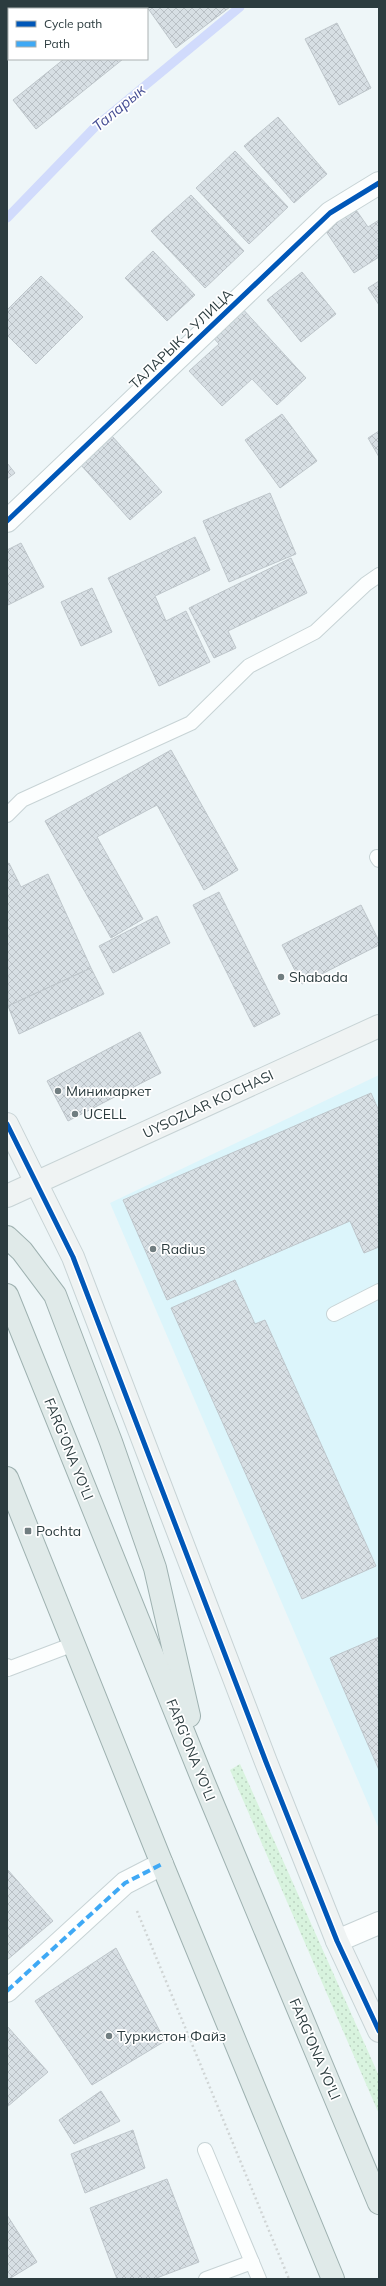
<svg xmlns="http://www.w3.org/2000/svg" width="386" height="2286" font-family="Mulish,sans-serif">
	<defs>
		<pattern id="grass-dots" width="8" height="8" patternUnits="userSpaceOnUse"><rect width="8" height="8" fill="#d8f3de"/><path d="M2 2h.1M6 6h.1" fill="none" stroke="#bad1c0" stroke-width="1.8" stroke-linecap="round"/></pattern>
		<pattern id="building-cross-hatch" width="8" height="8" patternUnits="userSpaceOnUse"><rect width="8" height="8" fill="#d7dfe4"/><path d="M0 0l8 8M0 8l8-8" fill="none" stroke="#b9c0c5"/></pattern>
	</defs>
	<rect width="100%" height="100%" fill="#eef6f8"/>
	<path fill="#dcf5fb" d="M 379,1075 L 379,1829 L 110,1203 Z"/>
	<path fill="url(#grass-dots)" d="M 240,1764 L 379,2076 L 379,2114 L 230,1770 Z"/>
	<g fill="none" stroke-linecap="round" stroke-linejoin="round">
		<path stroke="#d1dbfc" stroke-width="9" d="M 7,218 L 95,127 L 240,7"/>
	</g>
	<g fill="url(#building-cross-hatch)" stroke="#bec6cb">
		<path d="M 7,7 L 64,7 L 61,9 L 9,9 L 9,50 L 7,51 Z"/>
		<path d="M 147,7 L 230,7 L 176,48 Z"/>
		<path d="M 337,23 L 371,88 L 339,105 L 305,39 Z"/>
		<path d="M 64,59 L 123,59 L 36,129 L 13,100 Z"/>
		<path d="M 278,117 L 327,174 L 294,203 L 244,146 Z"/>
		<path d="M 235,151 L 288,207 L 249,244 L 196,188 Z"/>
		<path d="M 191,195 L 244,251 L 205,288 L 151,231 Z"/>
		<path d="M 354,207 L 368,227 L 379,220 L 379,257 L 354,273 L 323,227 Z"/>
		<path d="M 153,251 L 195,295 L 167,321 L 125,278 Z"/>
		<path d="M 302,272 L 336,314 L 301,342 L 267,300 Z"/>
		<path d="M 41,276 L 83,317 L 36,364 L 7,335 L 7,310 Z"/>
		<path d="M 379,281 L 379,305 L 368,288 Z"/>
		<path d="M 240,306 L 306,378 L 277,405 L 252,379 L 222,406 L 189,371 L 219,344 L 210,334 Z"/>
		<path d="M 282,414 L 317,461 L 280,488 L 245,440 Z"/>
		<path d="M 379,431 L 379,457 L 368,438 Z"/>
		<path d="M 112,436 L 162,492 L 130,520 L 80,464 Z"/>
		<path d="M 7,463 L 15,473 L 7,479 Z"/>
		<path d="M 270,493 L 296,554 L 229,582 L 203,521 Z"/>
		<path d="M 195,537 L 210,570 L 155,596 L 166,621 L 186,611 L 210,662 L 159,686 L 108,578 Z"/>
		<path d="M 21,543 L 44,587 L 8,605 L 7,550 Z"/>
		<path d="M 291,558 L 307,593 L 228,631 L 236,648 L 214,658 L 189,608 Z"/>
		<path d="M 92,588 L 112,632 L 81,646 L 61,602 Z"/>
		<path d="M 171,750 L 238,870 L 204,890 L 157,805 L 97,837 L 143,919 L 111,938 L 45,821 Z"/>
		<path d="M 9,863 L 21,887 L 48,874 L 91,968 L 8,1006 L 7,864 Z"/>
		<path d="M 219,892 L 280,1014 L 254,1027 L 193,905 Z"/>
		<path d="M 361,905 L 379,941 L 379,945 L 302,984 L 282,945 Z"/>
		<path d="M 157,916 L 170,943 L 113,973 L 99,946 Z"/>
		<path d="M 91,968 L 104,994 L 19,1034 L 8,1006 Z"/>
		<path d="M 140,1032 L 161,1073 L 68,1121 L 47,1081 Z"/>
		<path d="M 371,1093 L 379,1111 L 379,1247 L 364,1253 L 350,1221 L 167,1300 L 123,1200 Z"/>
		<path d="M 235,1280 L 255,1324 L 265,1320 L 376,1566 L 302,1599 L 171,1308 Z"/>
		<path d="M 379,1637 L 379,1770 L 330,1658 Z"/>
		<path d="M 7,1869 L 53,1921 L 7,1960 Z"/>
		<path d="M 116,1948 L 165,2041 L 92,2085 L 35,2001 Z"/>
		<path d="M 7,2026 L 48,2072 L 7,2107 Z"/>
		<path d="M 101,2091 L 120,2121 L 74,2144 L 59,2120 Z"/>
		<path d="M 133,2130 L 145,2168 L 85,2193 L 71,2154 Z"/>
		<path d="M 167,2179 L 199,2262 L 154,2279 L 117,2279 L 90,2208 Z"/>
		<path d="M 7,2215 L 37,2262 L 9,2279 L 7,2279 Z"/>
	</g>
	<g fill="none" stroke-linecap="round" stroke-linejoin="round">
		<defs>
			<g id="lane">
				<path d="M 7,815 L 22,800 L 191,723 L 249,666 L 315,632 L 366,584 L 379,575"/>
				<path d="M 377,857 L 379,860"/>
				<path d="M 334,1314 L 379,1291"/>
				<path d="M 7,1666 L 8,1669 L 74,1644"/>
				<path d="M 205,2150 L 259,2279"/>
				<path d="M 206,2279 L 252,2262"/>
			</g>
			<g id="street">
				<path d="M 7,521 L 330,213 L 379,183"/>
				<path d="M 337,1941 L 379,1923"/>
				<path d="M 7,1991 L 125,1883 L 162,1864"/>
			</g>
			<g id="secondary">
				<path d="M 7,1124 L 73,1257 L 266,1762 L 337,1941 L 379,2031"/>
				<path d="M 7,1196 L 379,1026"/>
			</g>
			<g id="primary">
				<path d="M 7,1237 L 22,1251 L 55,1295 L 111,1442 L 155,1568 L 189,1716"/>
				<path d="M 7,1295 L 204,1783 L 379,2203"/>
				<path d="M 7,1478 L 162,1864 L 333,2279"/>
			</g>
		</defs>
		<use href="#lane" stroke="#c7d3d5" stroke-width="16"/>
		<use href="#street" stroke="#c7d3d5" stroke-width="24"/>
		<use href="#secondary" stroke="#c7d3d5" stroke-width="24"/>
		<use href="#primary" stroke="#9eb1b0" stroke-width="24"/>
		<path stroke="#d0d5d5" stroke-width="2.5" stroke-dasharray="2 3" stroke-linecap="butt" d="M 137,1911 L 289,2279"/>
		<use href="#lane" stroke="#fcfefe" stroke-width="14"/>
		<use href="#street" stroke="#fcfefe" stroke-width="22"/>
		<use href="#secondary" stroke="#eff3f3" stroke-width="22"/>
		<use href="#primary" stroke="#e0eae9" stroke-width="22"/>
		<path stroke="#3fa9f5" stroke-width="4" stroke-dasharray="8 4" stroke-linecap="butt" d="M 7,1991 L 125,1883 L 162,1864"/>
		<defs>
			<g id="cycleway">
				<path d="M 7,521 L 330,213 L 379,183"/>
				<path d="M 7,1124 L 73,1257 L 266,1762 L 337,1941 L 379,2031"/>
			</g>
		</defs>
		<use href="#cycleway" stroke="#fff" stroke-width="8"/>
		<use href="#cycleway" stroke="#0057b8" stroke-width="5"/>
	</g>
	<g fill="#707d80" stroke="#fff" stroke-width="1.5">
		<circle cx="281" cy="977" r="4"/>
		<circle cx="58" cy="1091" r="4"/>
		<circle cx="75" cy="1114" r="4"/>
		<circle cx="153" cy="1249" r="4"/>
		<rect x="24" y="1527" width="8" height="8" rx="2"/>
		<circle cx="109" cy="2036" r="4"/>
	</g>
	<g text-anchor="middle" stroke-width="3.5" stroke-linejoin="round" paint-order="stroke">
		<g font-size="14" fill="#2c3c3f" stroke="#fff">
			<text transform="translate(181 339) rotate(-44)" y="5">ТАЛАРЫК 2 УЛИЦА</text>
			<text transform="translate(208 1104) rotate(-25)" y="5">UYSOZLAR KO'CHASI</text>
			<text transform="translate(69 1449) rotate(68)" y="5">FARG'ONA YO'LI</text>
			<text transform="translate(191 1750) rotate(68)" y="5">FARG'ONA YO'LI</text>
			<text transform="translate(315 2049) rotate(67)" y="5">FARG'ONA YO'LI</text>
		</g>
		<g font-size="14" fill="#2c3c3f" stroke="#fff" text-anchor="start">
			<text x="289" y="982">Shabada</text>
			<text x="66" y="1096">Минимаркет</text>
			<text x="83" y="1119">UCELL</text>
			<text x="161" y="1254">Radius</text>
			<text x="36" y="1536">Pochta</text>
			<text x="117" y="2041">Туркистон Файз</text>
		</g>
		<g font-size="15" font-style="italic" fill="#474f95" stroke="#fff">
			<text transform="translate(119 108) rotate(-40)" y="5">Таларык</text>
		</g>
	</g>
	<rect width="386" height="2286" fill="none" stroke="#2c3c3f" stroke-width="16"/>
	<rect x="8" y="8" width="140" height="52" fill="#ffffff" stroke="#abb1b2"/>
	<rect x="16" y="21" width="20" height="6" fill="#0057b8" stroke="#abb1b2"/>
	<text x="44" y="28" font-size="12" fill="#2c3c3f">Cycle path</text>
	<rect x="16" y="41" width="20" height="6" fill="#3fa9f5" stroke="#abb1b2"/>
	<text x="44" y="48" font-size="12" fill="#2c3c3f">Path</text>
</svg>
